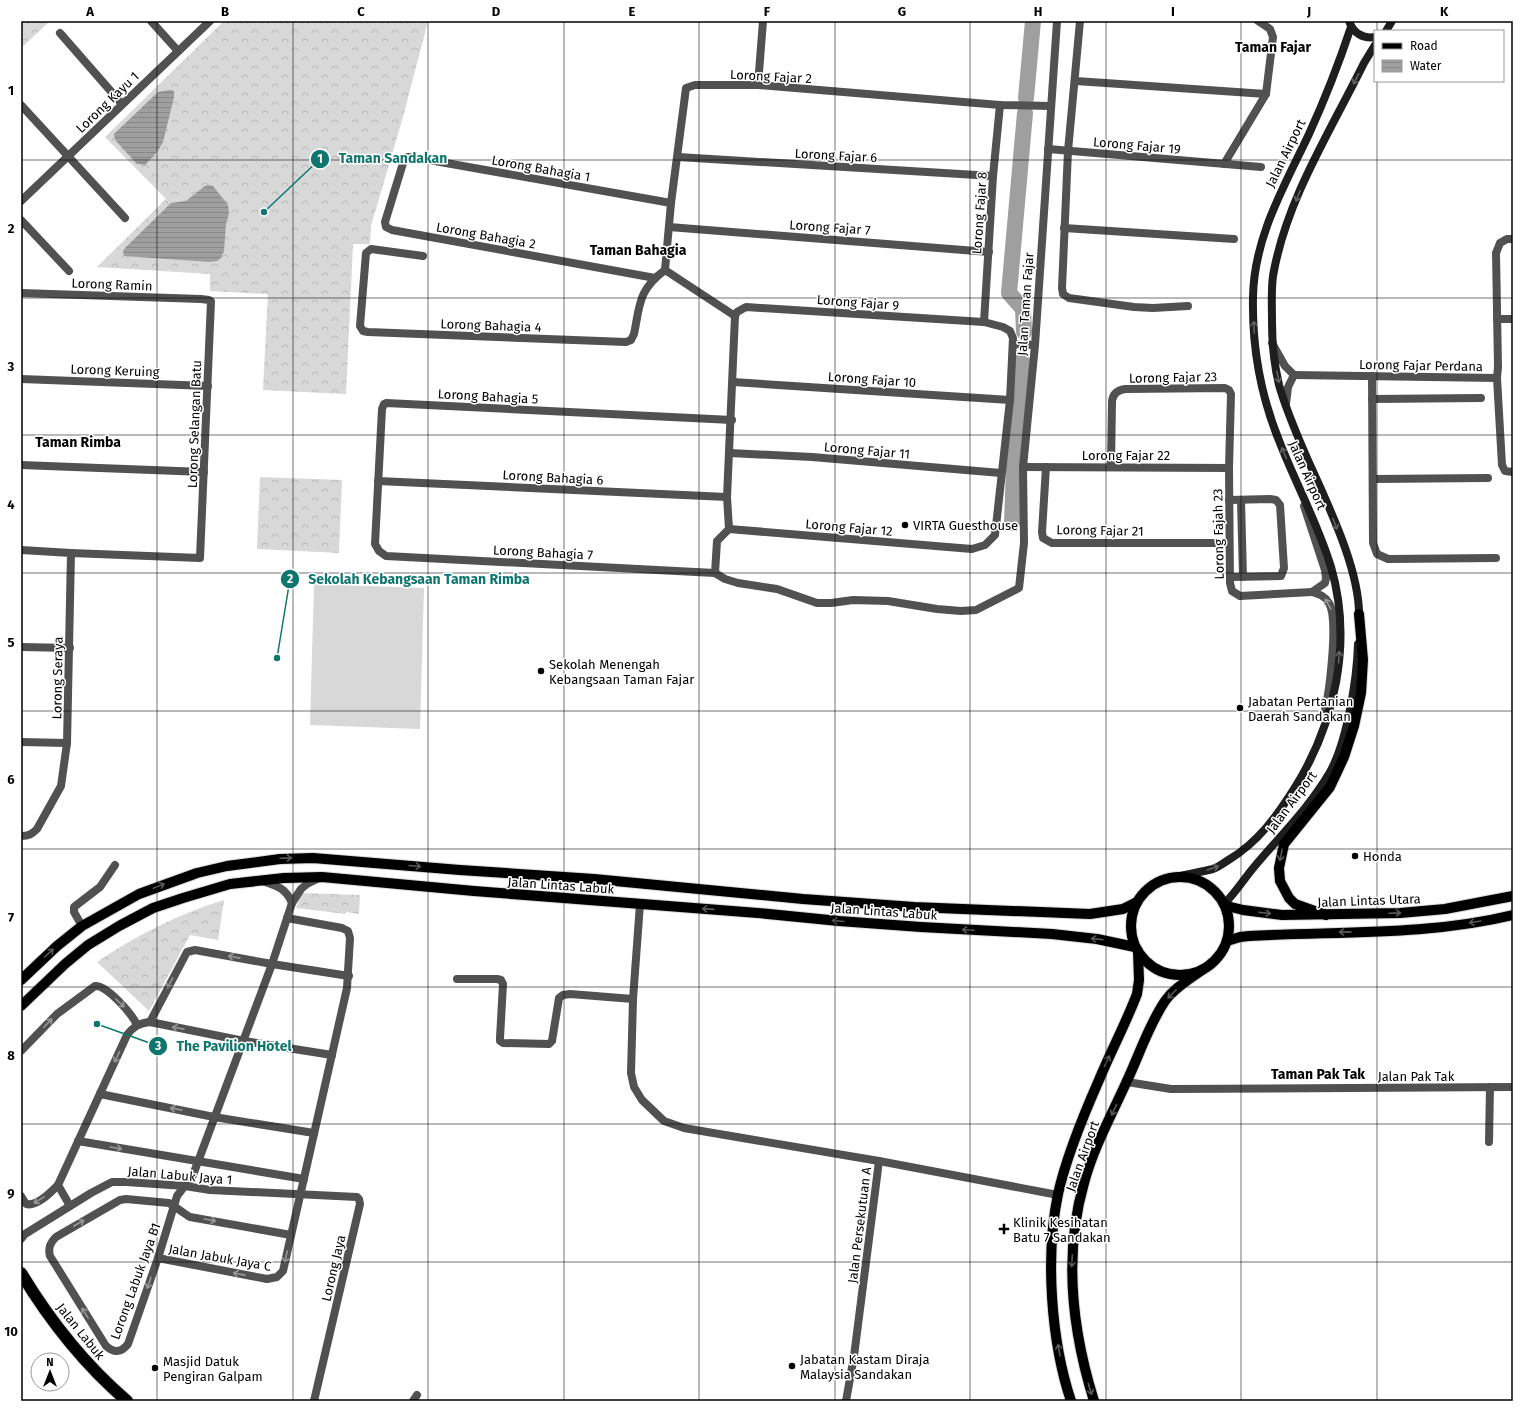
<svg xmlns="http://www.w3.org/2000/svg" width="1534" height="1422" font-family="'Fira Sans',sans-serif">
	<defs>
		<pattern id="forest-crowns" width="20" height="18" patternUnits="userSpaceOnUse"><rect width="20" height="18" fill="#d8d8d8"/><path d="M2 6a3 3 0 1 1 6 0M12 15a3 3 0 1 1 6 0" fill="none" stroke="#b8b8b8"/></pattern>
		<pattern id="water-rules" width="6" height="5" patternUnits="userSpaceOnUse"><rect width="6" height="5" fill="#9f9f9f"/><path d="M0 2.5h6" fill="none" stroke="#878787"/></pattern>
	</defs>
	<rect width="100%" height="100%" fill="#fff"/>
	<path fill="#d8d8d8" d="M 314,584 L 424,588 L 420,729 L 310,725 Z"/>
	<g fill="url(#forest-crowns)">
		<path d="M 21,21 L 50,21 L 21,48 Z"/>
		<path d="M 224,21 L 428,21 L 403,117 L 371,226 L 370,244 L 353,244 L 346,394 L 263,390 L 268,294 L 210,291 L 210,274 L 97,267 L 166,199 L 105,137 Z"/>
		<path d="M 260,477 L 342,480 L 339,553 L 257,549 Z"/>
		<path d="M 301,893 L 360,895 L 359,914 L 346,912 L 346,914 L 296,908 Z"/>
		<path d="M 224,900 L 218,940 L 190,935 L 149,1011 L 97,962 C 136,935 179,914 224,900 Z"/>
	</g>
	<g fill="url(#water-rules)">
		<path d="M 170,90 L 174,91 L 174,97 L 163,142 L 158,151 L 145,165 L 137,164 L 115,140 L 114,134 L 158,92 Z"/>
		<path d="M 209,185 L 213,186 L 228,205 L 229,213 L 226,224 L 224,251 L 221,258 L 217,261 L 210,262 L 124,256 L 123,251 L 125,248 L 171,203 L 186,201 L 205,186 Z"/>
	</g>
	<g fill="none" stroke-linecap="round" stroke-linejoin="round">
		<g stroke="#9f9f9f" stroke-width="16">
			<path d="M 1026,98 L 1033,21"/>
			<path d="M 1024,332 L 1023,309 L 1009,293 L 1025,113"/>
			<path d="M 1012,523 L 1014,467 L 1022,360"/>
		</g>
		<defs>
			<g id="primary">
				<circle cx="1180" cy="926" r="49"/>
				<path d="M 1227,906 L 1243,910 L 1282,915 L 1400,913 L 1445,909 L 1513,896"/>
				<path d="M 1326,915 L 1295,904 L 1289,898 L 1280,881 L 1279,868 L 1284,844 L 1330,787 L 1344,757 L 1354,726 L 1361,693 L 1363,660 L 1359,614"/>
				<path d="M 1227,941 L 1240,937 L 1249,936 C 1337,931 1427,936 1513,915"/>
				<path d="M 21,980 L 57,946 L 82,926 L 139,894 L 197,873 L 227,866 L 280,859 L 313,858 L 460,870 L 594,879 L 803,899 L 914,907 L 1090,914 L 1123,909 L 1137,902"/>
				<path d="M 21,1006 L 65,964 L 88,945 L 119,926 L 153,908 L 183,898 L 230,884 L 284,878 L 322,877 L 474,891 L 758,913 L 839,921 L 921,927 L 1052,934 L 1097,939 L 1135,947"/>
				<path d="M 1071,1401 C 1051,1341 1045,1257 1058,1194 C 1066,1158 1084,1114 1099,1080 C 1111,1051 1126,1023 1137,994 L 1139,980 L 1138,951"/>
				<path d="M 1094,1401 C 1072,1330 1063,1256 1084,1183 C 1093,1149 1111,1116 1126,1083 C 1139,1056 1148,1026 1165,1001 C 1174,988 1190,979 1202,970"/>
			</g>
			<path id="highway" d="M 21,1273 C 50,1321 85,1365 127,1401"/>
		</defs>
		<use href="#primary" stroke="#dbdbdb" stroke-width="12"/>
		<use href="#highway" stroke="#dbdbdb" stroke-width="14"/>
		<g stroke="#515151" stroke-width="8">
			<path d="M 151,21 L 178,51"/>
			<path d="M 1080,21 L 1068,151 L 1062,288 L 1063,294 L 1069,298 L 1134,307 L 1153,308 L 1188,306"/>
			<path d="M 60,33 L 122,104"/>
			<path d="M 1076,81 L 1266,94"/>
			<path d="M 758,85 L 763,21"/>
			<path d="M 21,105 L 125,218"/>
			<path d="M 1048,149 L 1261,167"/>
			<path d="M 678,157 L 993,176"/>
			<path d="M 1224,164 L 1266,94 L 1273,37 L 1270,29 L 1258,21"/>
			<path d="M 21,201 L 210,21"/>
			<path d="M 21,220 L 69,271"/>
			<path d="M 669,227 L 989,252"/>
			<path d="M 1064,228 L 1234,239"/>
			<path d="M 1513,239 L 1507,239 L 1500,243 L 1496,253 L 1498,367 L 1497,378 L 1502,465 L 1505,471 L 1513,472"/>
			<path d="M 423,256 L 371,249 L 366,253 L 360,326 L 363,331 L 368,332 L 626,342 L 631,340 L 634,334 C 640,305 638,290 665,270 L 671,203 L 686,88 L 695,85 L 758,85 L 1000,105 L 1051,106"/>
			<path d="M 665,270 L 735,316"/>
			<path d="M 655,278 L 392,230 L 386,227 L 385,222 L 404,160 L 407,157 L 412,157 L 671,203"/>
			<path d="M 21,293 L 201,299 L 209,300 L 211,301 L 200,558 L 71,553"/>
			<path d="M 1497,319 L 1513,319"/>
			<path d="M 984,322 L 993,176 L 1000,105"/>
			<path d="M 1272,343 L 1285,366 L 1294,375"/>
			<path d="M 1013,344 L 1035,345"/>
			<path d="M 1294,375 L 1497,378"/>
			<path d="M 1372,376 L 1373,543 L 1377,554 L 1388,559 L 1496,558"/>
			<path d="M 21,379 L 208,386"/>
			<path d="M 733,382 L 1010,400"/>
			<path d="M 1372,399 L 1481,398"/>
			<path d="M 1286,404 L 1288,387 L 1294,375"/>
			<path d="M 732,420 L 386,403 L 384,404 L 382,409 L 375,544 L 379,551 L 386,556 L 715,573 L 725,579 L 738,583 L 777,589 L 817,603 L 831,603 L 853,600 L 888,601 L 937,609 L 961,611 L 976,610 L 1019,588 L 1024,543 L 1023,467 L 1035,345 L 1057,21"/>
			<path d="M 730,453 L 812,457 L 1001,473"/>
			<path d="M 21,465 L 204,472"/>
			<path d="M 1111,466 L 1112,401 C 1113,393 1118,390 1125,389 L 1225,388 L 1229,390 L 1231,394 L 1229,468 L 1230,583 L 1232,591 L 1240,596 L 1312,592"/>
			<path d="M 1023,467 L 1229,468"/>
			<path d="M 1046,467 L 1042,532 L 1043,538 L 1052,543 L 1229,543"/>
			<path d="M 1373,479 L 1488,478"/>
			<path d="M 378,481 L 727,497"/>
			<path d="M 1229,500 L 1270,499 L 1276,500 L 1280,505 L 1284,568 L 1281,576 L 1230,577"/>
			<path d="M 1241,500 L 1243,577"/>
			<path d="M 1304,506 L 1325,570 L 1326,578 L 1325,583 L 1312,592 C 1319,594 1325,596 1329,603 C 1339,620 1329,698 1323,718"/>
			<path d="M 729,529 L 727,497 L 735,316"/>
			<path d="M 21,550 L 71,553 L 67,743 L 61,786 L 37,829 C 32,834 29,836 21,836"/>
			<path d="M 715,573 L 717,541 L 729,529 L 972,549 L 985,545 L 995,535 L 1010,400 L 1013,338 L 1010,331 L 1003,327 L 984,322 L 746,307 L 737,312 L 735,316"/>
			<path d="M 21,647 L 70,648"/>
			<path d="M 21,742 L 67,743"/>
			<path d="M 262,881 C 277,886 286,888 292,903"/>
			<path d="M 640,904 L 633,999 L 631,1073 L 634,1087 L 642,1100 L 664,1121 L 684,1128 L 719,1134 L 879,1161 L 1058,1195"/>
			<path d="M 82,926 L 74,912 L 74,907 L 100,887 L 115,865"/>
			<path d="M 457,979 L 497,979 L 501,980 L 503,984 L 500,1038 L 500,1041 L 503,1043 L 549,1044 L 552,1041 L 559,998 L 563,995 L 570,994 L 633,999"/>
			<path d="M 150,1022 L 187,952 L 195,950 L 272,964 L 349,976"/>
			<path d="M 21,1051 L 57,1014 L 95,986 C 107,985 132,1014 137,1025"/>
			<path d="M 1127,1082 L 1171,1089 L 1513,1087"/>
			<path d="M 100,1094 L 214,1117 L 314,1133"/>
			<path d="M 78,1141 L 304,1179"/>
			<path d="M 1489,1142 L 1490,1087"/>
			<path d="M 21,1196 L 26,1204 C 37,1207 51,1192 58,1185"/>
			<path d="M 70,1206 L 58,1185 L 127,1035 C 133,1027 139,1023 150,1022 L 244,1041 L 332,1055"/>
			<path d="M 291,1235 L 190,1217 C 183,1213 176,1207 169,1203 L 126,1199 L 120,1200 L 56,1237 C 50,1243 48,1248 50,1256 L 106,1346 C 114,1353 121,1353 128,1344 L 158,1258 L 177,1196 L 193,1175 L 272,964 L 292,903 L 301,889 L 307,884 L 319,878"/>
			<path d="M 21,1239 L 25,1234 L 91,1193 L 112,1182 L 126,1182 L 185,1186 L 210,1190 L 357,1197 L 359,1199 L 360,1204 L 314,1401"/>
			<path d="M 158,1258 L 267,1279 L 277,1277 L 283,1271 L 347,988 L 350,938 L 348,931 L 342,928 L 287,918"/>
			<path d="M 413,1401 L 417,1395"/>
			<path d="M 846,1401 L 854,1356 L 879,1161"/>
		</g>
		<g stroke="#1e1e1e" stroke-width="8">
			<path d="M 1349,21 C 1353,33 1363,39 1375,37"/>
			<path d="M 1386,31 L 1392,21"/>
			<path d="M 1359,619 C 1361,571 1327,503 1307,458 C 1297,435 1286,410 1279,385 C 1274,364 1272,343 1272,322 C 1272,307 1271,291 1273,276 C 1286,200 1330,132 1364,63 L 1375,45"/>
			<path d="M 1176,877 C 1188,874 1201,872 1213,869 C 1219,867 1225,862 1230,859 C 1258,842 1277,816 1294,789 C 1335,724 1353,642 1331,567 C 1318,524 1296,484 1280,443 C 1261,397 1252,346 1253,297 C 1254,237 1284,187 1309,134 C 1325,99 1339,63 1351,27"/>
			<path d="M 1225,903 C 1236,892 1244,879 1254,867 C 1280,836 1309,808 1330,772 C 1347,742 1357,679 1358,644"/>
		</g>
		<use href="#primary" stroke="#000" stroke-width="10"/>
		<use href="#highway" stroke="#000" stroke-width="12"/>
	</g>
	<defs><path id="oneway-shaft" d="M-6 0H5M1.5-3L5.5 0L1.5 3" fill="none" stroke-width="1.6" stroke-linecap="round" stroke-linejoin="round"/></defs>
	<g stroke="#626262">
		<use href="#oneway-shaft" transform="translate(1356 79) rotate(117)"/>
		<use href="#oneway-shaft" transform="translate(1298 196) rotate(111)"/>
		<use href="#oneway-shaft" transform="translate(1254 327) rotate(-92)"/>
		<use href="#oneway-shaft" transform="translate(1278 377) rotate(79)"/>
		<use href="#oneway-shaft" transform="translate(1284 453) rotate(-113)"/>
		<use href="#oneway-shaft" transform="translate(1335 524) rotate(69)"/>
		<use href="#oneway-shaft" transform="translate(1339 657) rotate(-86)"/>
		<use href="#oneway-shaft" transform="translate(1213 868) rotate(-20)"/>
	</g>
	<g stroke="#979797">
		<use href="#oneway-shaft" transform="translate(1328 604) rotate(-119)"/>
		<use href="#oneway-shaft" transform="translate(234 957) rotate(-169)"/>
		<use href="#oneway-shaft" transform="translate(170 983) rotate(118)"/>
		<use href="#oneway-shaft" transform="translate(120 1003) rotate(44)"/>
		<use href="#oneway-shaft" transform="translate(48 1023) rotate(-46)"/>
		<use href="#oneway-shaft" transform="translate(178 1028) rotate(-169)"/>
		<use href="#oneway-shaft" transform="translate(117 1057) rotate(115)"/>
		<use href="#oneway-shaft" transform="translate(176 1109) rotate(-169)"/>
		<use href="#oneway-shaft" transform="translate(116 1148) rotate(10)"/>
		<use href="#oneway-shaft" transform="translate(39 1200) rotate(149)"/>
		<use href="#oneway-shaft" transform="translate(210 1220) rotate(10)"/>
		<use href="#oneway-shaft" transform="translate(79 1223) rotate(-30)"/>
		<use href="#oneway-shaft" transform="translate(286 1257) rotate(102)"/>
		<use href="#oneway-shaft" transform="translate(239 1274) rotate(-169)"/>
		<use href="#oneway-shaft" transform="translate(149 1283) rotate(109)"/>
		<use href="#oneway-shaft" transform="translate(85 1313) rotate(-122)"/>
	</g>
	<g stroke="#595959">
		<use href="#oneway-shaft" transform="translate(1281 855) rotate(102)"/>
		<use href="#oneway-shaft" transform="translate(286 858) rotate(-2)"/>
		<use href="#oneway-shaft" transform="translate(415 866) rotate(5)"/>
		<use href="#oneway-shaft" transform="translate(159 886) rotate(-22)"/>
		<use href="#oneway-shaft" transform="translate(708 909) rotate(-176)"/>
		<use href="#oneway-shaft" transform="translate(1265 913) rotate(6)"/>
		<use href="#oneway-shaft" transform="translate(1395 913) rotate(-2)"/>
		<use href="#oneway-shaft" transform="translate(838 921) rotate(-175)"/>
		<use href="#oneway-shaft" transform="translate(1475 922) rotate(171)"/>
		<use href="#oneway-shaft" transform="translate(968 930) rotate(-177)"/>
		<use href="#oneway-shaft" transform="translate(1345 932) rotate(179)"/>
		<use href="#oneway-shaft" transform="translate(1097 939) rotate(-173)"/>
		<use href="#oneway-shaft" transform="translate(49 953) rotate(-42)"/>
		<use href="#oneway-shaft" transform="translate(1172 994) rotate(135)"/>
		<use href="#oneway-shaft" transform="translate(1107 1061) rotate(-65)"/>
		<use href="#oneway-shaft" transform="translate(1114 1110) rotate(115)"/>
		<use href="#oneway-shaft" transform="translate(1072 1261) rotate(93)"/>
		<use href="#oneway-shaft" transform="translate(1059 1350) rotate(-100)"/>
		<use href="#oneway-shaft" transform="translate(1090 1389) rotate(73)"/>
	</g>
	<path fill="none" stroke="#000" stroke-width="1" stroke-opacity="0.55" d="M 157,21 L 157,1401M 293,21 L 293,1401M 428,21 L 428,1401M 564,21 L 564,1401M 699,21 L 699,1401M 835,21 L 835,1401M 970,21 L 970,1401M 1106,21 L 1106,1401M 1241,21 L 1241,1401M 1377,21 L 1377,31M 1377,81 L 1377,1401M 21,160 L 1513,160M 21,298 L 1513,298M 21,435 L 1513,435M 21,573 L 1513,573M 21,711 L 1513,711M 21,849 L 1513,849M 21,987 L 1513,987M 21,1124 L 1513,1124M 21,1262 L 1513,1262"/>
	<g fill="#000" stroke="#fff" stroke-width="1.5">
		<circle cx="905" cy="525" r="4"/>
		<circle cx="541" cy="671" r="4"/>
		<circle cx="1240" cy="708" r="4"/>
		<circle cx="1355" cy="856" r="4"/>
		<path d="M1002 1223h4v4h4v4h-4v4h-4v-4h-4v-4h4z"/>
		<circle cx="792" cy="1366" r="4"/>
		<circle cx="155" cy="1368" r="4"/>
	</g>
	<g text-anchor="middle" stroke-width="3" stroke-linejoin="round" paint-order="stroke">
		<g font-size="13" fill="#000" stroke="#fff">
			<text transform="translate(771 76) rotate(3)" y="5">Lorong Fajar 2</text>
			<text transform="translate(107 102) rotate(-44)" y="5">Lorong Kayu 1</text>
			<text transform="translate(1137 145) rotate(5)" y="5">Lorong Fajar 19</text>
			<text transform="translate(1285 153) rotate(-64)" y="5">Jalan Airport</text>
			<text transform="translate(836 155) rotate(3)" y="5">Lorong Fajar 6</text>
			<text transform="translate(541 168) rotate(10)" y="5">Lorong Bahagia 1</text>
			<text transform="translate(979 213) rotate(-86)" y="5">Lorong Fajar 8</text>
			<text transform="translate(830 227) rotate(4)" y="5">Lorong Fajar 7</text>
			<text transform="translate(486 235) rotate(10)" y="5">Lorong Bahagia 2</text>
			<text transform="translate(112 284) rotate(2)" y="5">Lorong Ramin</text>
			<text transform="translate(858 302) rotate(4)" y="5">Lorong Fajar 9</text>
			<text transform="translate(1025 304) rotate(-86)" y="5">Jalan Taman Fajar</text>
			<text transform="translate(491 325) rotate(2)" y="5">Lorong Bahagia 4</text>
			<text transform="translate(1421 365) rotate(1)" y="5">Lorong Fajar Perdana</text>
			<text transform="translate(115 370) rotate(2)" y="5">Lorong Keruing</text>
			<text transform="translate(1173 377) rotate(-1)" y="5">Lorong Fajar 23</text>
			<text transform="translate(872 379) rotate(4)" y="5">Lorong Fajar 10</text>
			<text transform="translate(488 396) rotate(3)" y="5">Lorong Bahagia 5</text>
			<text transform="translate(194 424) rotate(-88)" y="5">Lorong Selangan Batu</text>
			<text transform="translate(867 450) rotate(5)" y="5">Lorong Fajar 11</text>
			<text x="1126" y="460">Lorong Fajar 22</text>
			<text transform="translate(1308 475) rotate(66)" y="5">Jalan Airport</text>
			<text transform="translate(553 477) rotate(3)" y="5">Lorong Bahagia 6</text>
			<text transform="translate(849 527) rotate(5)" y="5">Lorong Fajar 12</text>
			<text transform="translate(1100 530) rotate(1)" y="5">Lorong Fajar 21</text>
			<text transform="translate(1218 534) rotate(-91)" y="5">Lorong Fajah 23</text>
			<text transform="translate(543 552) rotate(3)" y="5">Lorong Bahagia 7</text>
			<text transform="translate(57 678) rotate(-89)" y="5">Lorong Seraya</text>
			<text transform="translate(1291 802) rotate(-53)" y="5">Jalan Airport</text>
			<text transform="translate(561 885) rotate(4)" y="5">Jalan Lintas Labuk</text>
			<text transform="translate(1369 900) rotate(-2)" y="5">Jalan Lintas Utara</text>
			<text transform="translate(884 911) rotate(4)" y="5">Jalan Lintas Labuk</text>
			<text x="1416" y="1081">Jalan Pak Tak</text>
			<text transform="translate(1082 1156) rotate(-70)" y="5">Jalan Airport</text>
			<text transform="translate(180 1175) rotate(5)" y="5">Jalan Labuk Jaya 1</text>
			<text transform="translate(859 1225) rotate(-83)" y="5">Jalan Persekutuan A</text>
			<text transform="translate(220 1257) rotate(10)" y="5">Jalan Jabuk Jaya C</text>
			<text transform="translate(333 1268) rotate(-77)" y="5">Lorong Jaya</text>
			<text transform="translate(135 1281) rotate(-70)" y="5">Lorong Labuk Jaya B1</text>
			<text transform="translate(81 1331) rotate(51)" y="5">Jalan Labuk</text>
		</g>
		<g font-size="13" fill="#000" stroke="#fff" text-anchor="start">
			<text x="913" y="530">VIRTA Guesthouse</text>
			<text x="549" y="669">Sekolah Menengah<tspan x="549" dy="15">Kebangsaan Taman Fajar</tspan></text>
			<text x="1248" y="706">Jabatan Pertanian<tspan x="1248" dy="15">Daerah Sandakan</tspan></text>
			<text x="1363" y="861">Honda</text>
			<text x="1013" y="1227">Klinik Kesihatan<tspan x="1013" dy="15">Batu 7 Sandakan</tspan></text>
			<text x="800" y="1364">Jabatan Kastam Diraja<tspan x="800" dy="15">Malaysia Sandakan</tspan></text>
			<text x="163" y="1366">Masjid Datuk<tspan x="163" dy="15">Pengiran Galpam</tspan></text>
		</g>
		<g font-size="14" font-weight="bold" fill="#000" stroke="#fff">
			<text x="1273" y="52">Taman Fajar</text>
			<text x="638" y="255">Taman Bahagia</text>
			<text x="78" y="447">Taman Rimba</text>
			<text x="1318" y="1079">Taman Pak Tak</text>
		</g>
	</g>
	<path fill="none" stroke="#0f766e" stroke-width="1.5" d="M264 212L320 159M277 658L290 579M97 1024L158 1046"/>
	<g fill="#0f766e" stroke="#fff" stroke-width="1.5">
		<circle cx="264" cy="212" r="4"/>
		<circle cx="277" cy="658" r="4"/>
		<circle cx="97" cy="1024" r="4"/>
		<circle cx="320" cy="159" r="10"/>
		<circle cx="290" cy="579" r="10"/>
		<circle cx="158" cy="1046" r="10"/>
	</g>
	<g font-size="12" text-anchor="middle" font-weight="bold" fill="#fff">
		<text x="320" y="163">1</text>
		<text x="290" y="583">2</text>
		<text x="158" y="1050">3</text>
	</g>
	<g font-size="14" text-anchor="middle" font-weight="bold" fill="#0f766e" stroke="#fff" stroke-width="3" stroke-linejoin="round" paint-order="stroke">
		<text x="393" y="163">Taman Sandakan</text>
		<text x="419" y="584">Sekolah Kebangsaan Taman Rimba</text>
		<text x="234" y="1051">The Pavilion Hotel</text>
	</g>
	<rect width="1534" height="1422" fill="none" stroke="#ffffff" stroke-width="44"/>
	<rect x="1374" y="30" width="130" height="52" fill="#ffffff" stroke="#999999"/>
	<rect x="1382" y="43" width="20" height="6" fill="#000000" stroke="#999999"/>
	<text x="1410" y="50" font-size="12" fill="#000000">Road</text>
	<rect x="1382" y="60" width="20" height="12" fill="url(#water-rules)" stroke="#999999"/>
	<text x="1410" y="70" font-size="12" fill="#000000">Water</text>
	<g transform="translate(50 1372)"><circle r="19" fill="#ffffff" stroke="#999999"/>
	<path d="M0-3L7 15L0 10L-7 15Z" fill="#000000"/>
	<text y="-6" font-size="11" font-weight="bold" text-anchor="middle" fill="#000000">N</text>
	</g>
	<rect x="22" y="22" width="1490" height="1378" fill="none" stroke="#000" stroke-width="1.5"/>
	<g font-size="13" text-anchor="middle" font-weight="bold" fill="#000">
		<text x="90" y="16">A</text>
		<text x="225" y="16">B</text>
		<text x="361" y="16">C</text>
		<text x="496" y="16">D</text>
		<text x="632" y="16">E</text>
		<text x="767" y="16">F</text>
		<text x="902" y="16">G</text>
		<text x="1038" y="16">H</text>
		<text x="1173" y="16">I</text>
		<text x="1309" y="16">J</text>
		<text x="1444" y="16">K</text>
		<text x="11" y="95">1</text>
		<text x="11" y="233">2</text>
		<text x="11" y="371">3</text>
		<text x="11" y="509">4</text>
		<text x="11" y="647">5</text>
		<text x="11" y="784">6</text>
		<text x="11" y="922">7</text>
		<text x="11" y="1060">8</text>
		<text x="11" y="1198">9</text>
		<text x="11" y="1336">10</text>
	</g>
</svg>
